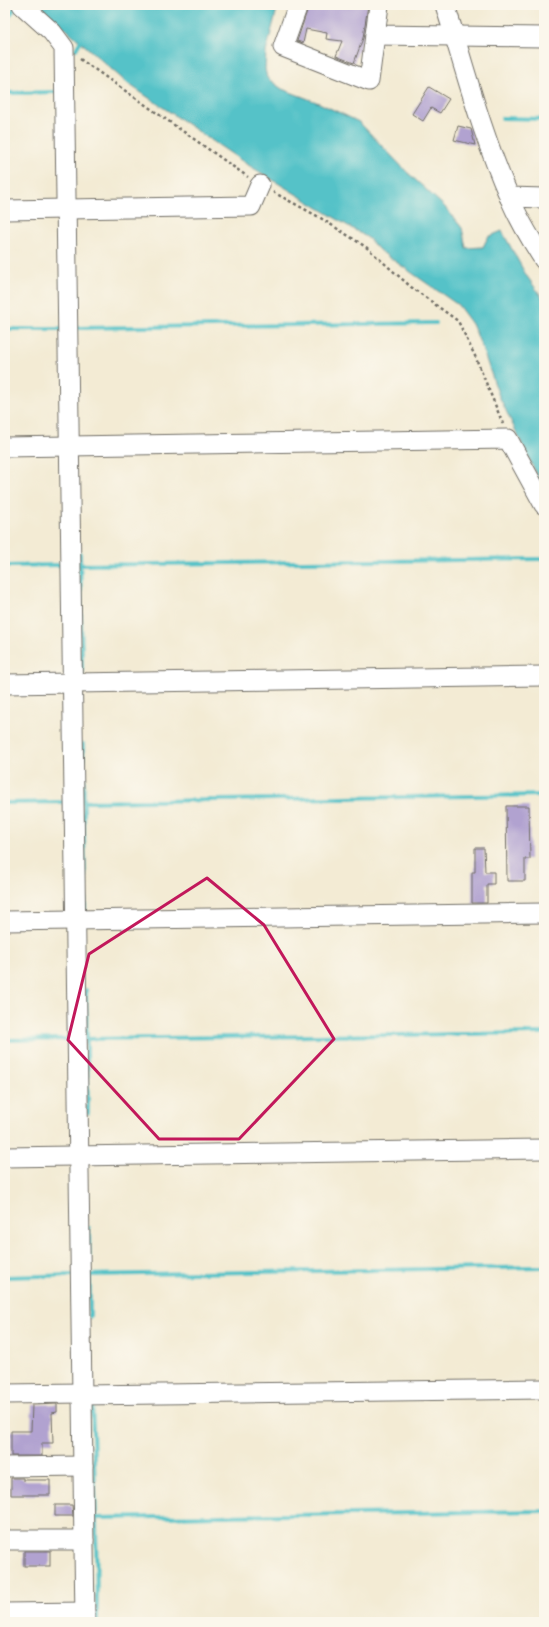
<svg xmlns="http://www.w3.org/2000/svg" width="549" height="1627" font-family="'Architects Daughter',sans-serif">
	<rect width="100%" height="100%" fill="#fbf7ec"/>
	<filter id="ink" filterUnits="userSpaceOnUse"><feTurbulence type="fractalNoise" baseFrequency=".025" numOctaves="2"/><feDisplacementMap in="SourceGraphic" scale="8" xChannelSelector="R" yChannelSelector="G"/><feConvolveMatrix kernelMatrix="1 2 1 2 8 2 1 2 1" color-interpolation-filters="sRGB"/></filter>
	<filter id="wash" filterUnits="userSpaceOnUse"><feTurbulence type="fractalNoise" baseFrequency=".012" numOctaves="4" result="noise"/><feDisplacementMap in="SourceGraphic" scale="16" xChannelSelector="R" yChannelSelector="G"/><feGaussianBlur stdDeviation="0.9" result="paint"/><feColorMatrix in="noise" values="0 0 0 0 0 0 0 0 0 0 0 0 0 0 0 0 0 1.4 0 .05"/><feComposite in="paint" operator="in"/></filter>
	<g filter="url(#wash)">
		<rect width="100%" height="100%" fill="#f3ebd4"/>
		<path fill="#54c2c8" stroke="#40767a" d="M 39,5 L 278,5 L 266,52 L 265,69 L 267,78 L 282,89 L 319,103 L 359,122 L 407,172 L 445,207 L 462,228 L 466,248 L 483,247 L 488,237 L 502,231 L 526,275 L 544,300 L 544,490 L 499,396 L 481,345 L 472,324 L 458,305 L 379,250 L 368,238 L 245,163 L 127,83 Z"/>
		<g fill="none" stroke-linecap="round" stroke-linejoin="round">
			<g stroke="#54c2c8" stroke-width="4">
				<path d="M 5,22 L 15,8"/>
				<path d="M 76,49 L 80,42"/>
				<path d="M 5,93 L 58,92"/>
				<path d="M 502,118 L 544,119"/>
				<path d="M 73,328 L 436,323"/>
				<path d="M 5,329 L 61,329"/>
				<path d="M 80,554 L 82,675"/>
				<path d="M 77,565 L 544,559"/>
				<path d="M 5,566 L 63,565"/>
				<path d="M 83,744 L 85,913"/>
				<path d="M 80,802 L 544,795"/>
				<path d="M 5,803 L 68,802"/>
				<path d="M 86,990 L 88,1113"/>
				<path d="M 84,1039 L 544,1033"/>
				<path d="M 5,1040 L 72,1039"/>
				<path d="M 89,1228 L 90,1317"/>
				<path d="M 87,1275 L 544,1267"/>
				<path d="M 5,1277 L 75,1275"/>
				<path d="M 92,1402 L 96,1518 L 97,1622"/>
				<path d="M 96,1518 L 544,1511"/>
			</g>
		</g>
		<g id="blocks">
			<g fill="#b1a2d0">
				<path d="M 309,5 L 368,5 L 363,38 L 354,63 L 336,56 L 342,41 L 326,39 L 327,33 L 306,29 L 303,43 L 297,41 Z"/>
				<path d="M 429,87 L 449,99 L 440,113 L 431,108 L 423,121 L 412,114 Z"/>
				<path d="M 458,126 L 471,129 L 475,145 L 454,140 Z"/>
				<path d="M 506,806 L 529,806 L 530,859 L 525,859 L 525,881 L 507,881 Z"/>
				<path d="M 475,848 L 484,848 L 485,872 L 494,872 L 494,884 L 487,884 L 487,903 L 472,903 L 472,872 L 475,872 Z"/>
				<path d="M 57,1404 L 57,1412 L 52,1413 L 53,1443 L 42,1443 L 42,1456 L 11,1456 L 11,1431 L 31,1431 L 32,1405 Z"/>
				<path d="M 11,1478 L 23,1478 L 23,1480 L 50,1480 L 50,1495 L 11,1495 Z"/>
				<path d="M 55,1505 L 72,1505 L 73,1516 L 55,1516 Z"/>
				<rect x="24" y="1551" width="26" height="15"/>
			</g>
		</g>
	</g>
	<g filter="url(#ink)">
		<use href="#blocks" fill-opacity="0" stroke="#716e66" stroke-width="1"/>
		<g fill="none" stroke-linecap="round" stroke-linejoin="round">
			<defs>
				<g id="minor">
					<path d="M 22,5 L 52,32 L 64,48 L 85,1622"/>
					<path d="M 298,5 L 283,47 L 369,81 L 375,35"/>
					<path d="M 379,5 L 375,35 L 544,37"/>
					<path d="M 445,5 C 465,69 482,135 509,196 C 518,219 531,240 544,260"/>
					<path d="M 509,197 L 544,198"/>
					<path d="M 5,210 L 251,206 L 260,185"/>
					<path d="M 5,447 L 508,439 L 544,505"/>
					<path d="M 5,684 L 544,676"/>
					<path d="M 5,921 L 544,913"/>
					<path d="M 5,1157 L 544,1149"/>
					<path d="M 5,1394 L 82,1393"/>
					<path d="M 82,1395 L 544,1389"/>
					<path d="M 5,1467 L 83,1466"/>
					<path d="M 5,1540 L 84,1540"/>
					<path d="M 5,1613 L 85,1612"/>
				</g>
			</defs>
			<use href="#minor" stroke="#716e66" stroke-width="21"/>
			<g stroke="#716e66" stroke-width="2.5" stroke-dasharray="3 3" stroke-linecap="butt">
				<path d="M 80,59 L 248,177"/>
				<path d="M 273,192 L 319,217 L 366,247 L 411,287 L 458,321 L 475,356 L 503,424"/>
			</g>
			<use href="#minor" stroke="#fff" stroke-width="19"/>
		</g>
	</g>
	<path fill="none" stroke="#c2185b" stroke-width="3" stroke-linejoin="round" d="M 207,878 L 264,925 L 334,1039 L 239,1139 L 159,1139 L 68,1040 L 89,954 Z"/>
	<rect width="549" height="1627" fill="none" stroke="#fbf7ec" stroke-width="20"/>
</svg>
